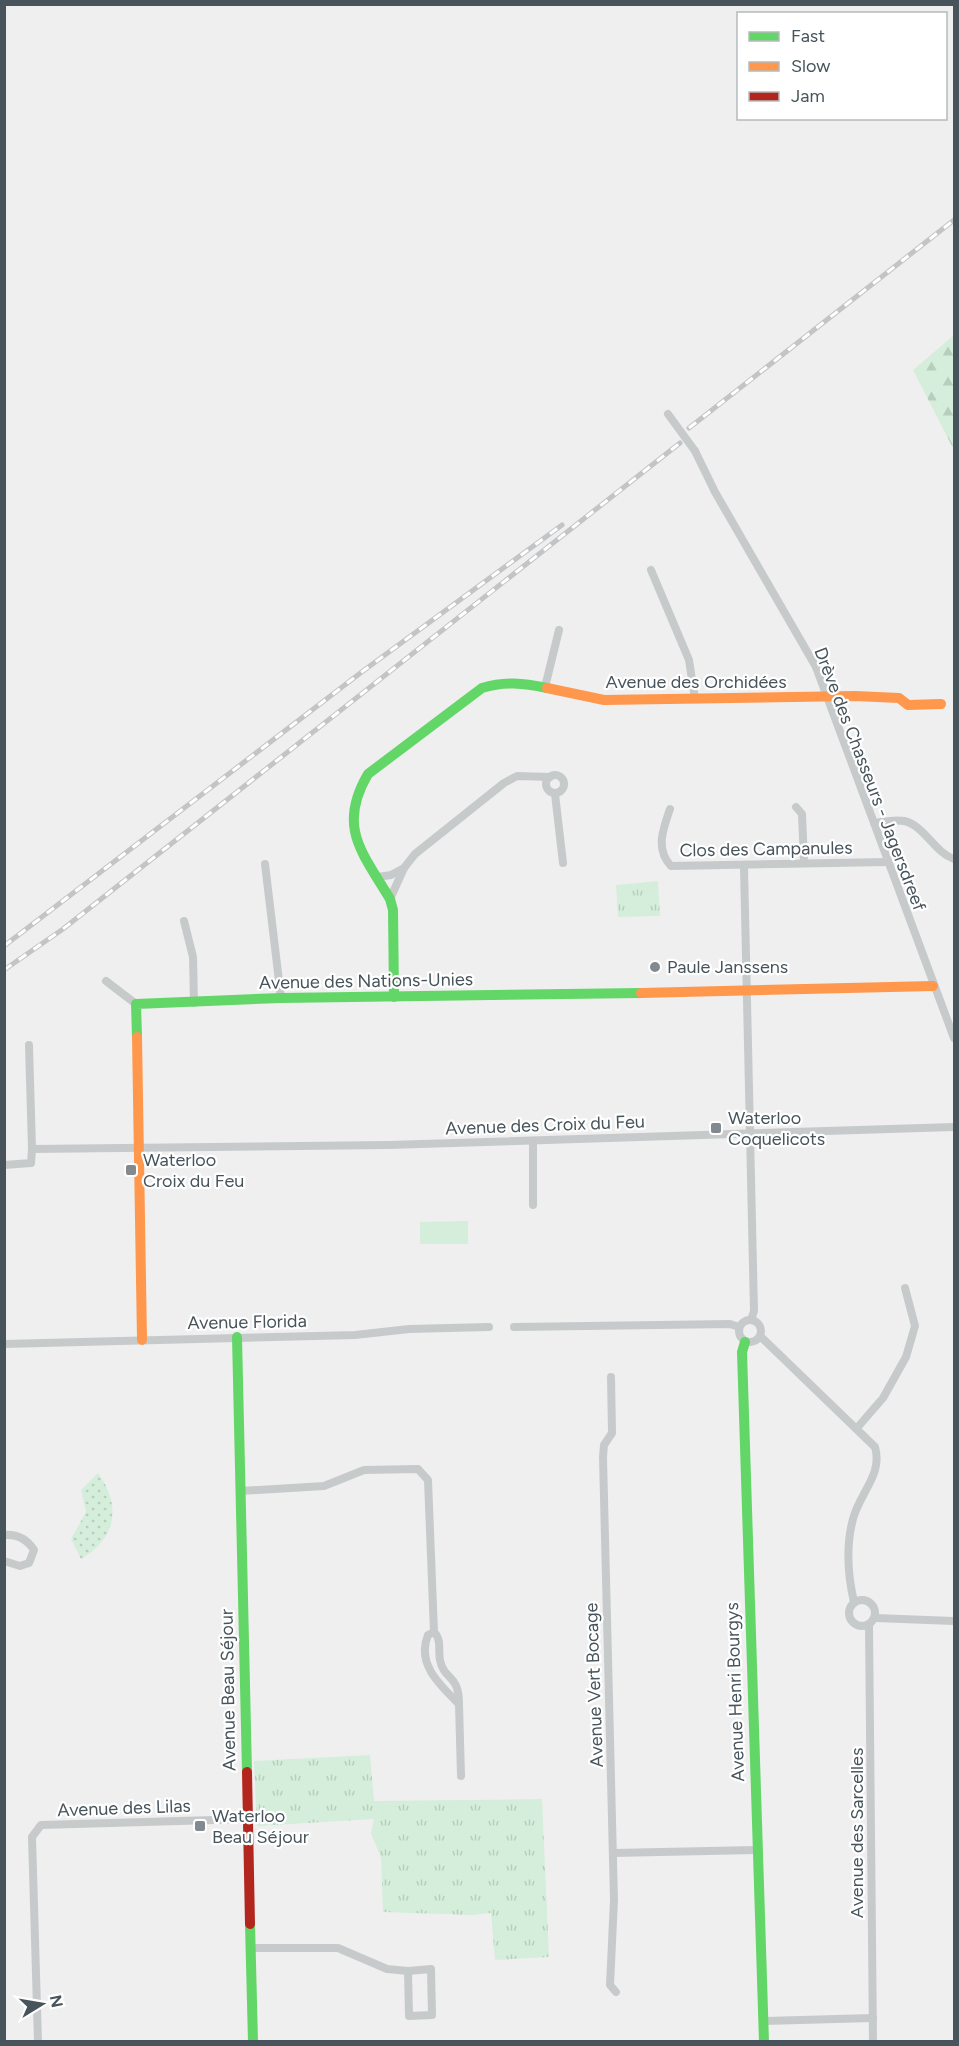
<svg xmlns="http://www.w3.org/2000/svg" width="959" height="2046" font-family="Figtree,sans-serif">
	<defs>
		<pattern id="forest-firs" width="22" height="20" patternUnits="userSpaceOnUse" patternTransform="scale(1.5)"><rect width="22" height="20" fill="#d4eedb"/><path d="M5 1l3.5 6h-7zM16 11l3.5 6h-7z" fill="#b7cebe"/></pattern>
		<pattern id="park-tufts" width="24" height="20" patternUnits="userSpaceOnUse" patternTransform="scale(1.5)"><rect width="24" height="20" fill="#d4eedb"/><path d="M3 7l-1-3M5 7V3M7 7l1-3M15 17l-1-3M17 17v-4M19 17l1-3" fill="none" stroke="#b7cebe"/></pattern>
		<pattern id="garden-dots" width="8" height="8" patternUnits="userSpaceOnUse" patternTransform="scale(1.5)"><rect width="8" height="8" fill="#d4eedb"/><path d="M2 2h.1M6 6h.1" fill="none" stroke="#b7cebe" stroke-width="1.8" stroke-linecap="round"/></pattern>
	</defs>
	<rect width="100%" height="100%" fill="#f0efef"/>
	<path fill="#d4eedb" d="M 468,1221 L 468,1244 L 420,1244 L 420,1222 Z"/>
	<path fill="url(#forest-firs)" d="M 954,335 L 954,334 L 954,450 L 913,370 Z"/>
	<g fill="url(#park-tufts)">
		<path d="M 658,881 L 660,916 L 618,917 L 616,885 Z"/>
		<path d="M 370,1755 L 374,1801 L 542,1799 L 549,1957 L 495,1960 L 491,1913 L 472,1915 L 383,1912 L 381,1858 L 371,1833 L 374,1819 L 257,1826 L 254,1761 Z"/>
	</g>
	<path fill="url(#garden-dots)" d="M 98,1473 C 122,1506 116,1539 81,1559 L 71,1539 L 86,1512 L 81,1490 Z"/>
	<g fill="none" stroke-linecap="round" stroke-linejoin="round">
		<g stroke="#c7cacb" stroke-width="8">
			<path d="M 695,451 L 715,492 L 816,667 L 954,1038"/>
			<path d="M 651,570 L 689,660 L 695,699"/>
			<path d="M 545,687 L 559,630"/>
			<circle cx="555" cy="784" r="9"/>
			<path d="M 555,794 L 563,863"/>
			<path d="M 796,807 L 802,814 L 804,863"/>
			<path d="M 670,809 C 663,829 655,849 671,866 L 887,862"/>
			<path d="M 874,823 C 883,822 895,819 904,821 C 924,825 934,852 954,859"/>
			<path d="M 265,864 L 281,998"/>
			<path d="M 744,867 L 754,1311 L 751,1320"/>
			<path d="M 378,877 L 391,875 L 404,868"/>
			<path d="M 390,899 L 404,868 L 415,854 L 504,783 L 517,776 L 550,777"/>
			<path d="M 184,921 L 193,957 L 194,1003"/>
			<path d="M 106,981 L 136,1004"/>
			<path d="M 29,1045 L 32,1149"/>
			<path d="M 533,1141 L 533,1205"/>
			<path d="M 4,1165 L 31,1163 L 32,1149 L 389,1145 L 954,1127"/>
			<circle cx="750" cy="1331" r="11"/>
			<path d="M 514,1327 L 730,1324 L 739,1327"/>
			<path d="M 760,1336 L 875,1447 C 883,1475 860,1492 853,1519 C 846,1545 848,1576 854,1602"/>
			<path d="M 4,1344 L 355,1335 L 409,1329 L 489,1327"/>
			<path d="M 611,1377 L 612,1433 L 604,1445 L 603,1457 L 614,1900 L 610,1985 L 616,1992"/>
			<path d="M 857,1428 L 883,1398 L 906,1357 L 915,1326 L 905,1288"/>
			<path d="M 240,1491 L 324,1486 L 364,1470 L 418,1469 L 428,1480 L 434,1632 C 442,1640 438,1651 440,1660 C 444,1681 459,1673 459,1704 C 440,1685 416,1664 428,1635 L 434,1632"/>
			<path d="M 4,1535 C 17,1534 27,1539 34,1550 L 29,1563 L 20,1566 L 4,1561"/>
			<circle cx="862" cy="1613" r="13"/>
			<path d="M 875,1618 L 954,1621"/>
			<path d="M 869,1625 L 873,2042"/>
			<path d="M 459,1704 L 461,1776"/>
			<path d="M 613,1853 L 756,1850"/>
			<path d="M 251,1948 L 338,1948 L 387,1969 L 408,1971"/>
			<path d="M 431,1969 L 432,2015 L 409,2016 L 408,1971 Z"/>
			<path d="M 764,2021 L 873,2018"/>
			<path d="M 38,2042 L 32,1837 L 41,1825 L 248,1819"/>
		</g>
		<g stroke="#63d668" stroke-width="10">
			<path d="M 394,997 L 393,910 L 390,899 C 362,852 337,827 368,774 L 482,688 C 505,681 523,683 547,688"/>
			<path d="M 137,1037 L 136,1004 L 281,998 L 641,993"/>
			<path d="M 237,1337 L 247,1772"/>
			<path d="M 745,1342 L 742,1352 L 764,2042"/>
			<path d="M 250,1924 L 253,2042"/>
		</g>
		<g stroke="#ff974d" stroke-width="10">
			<path d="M 547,688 L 604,700 L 855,696 L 899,698 L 908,705 L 941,704"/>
			<path d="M 641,993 L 933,986"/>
			<path d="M 137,1037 L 142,1340"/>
		</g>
		<path stroke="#b3261e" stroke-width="10" d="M 247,1772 L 250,1924"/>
		<defs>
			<g id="rail">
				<path d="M 689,428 L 954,220"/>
				<path d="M 4,946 L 363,671 L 562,525"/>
				<path d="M 4,970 L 63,929 L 680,443"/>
			</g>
		</defs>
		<use href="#rail" stroke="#c2c4c6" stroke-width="5"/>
		<use href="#rail" stroke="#fff" stroke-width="3" stroke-dasharray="9" stroke-linecap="butt"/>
		<path stroke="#c7cacb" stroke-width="8" d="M 668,414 L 695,451"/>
	</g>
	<g fill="#828a8f" stroke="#fff" stroke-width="2">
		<circle cx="655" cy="967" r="6"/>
		<rect x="710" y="1122" width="12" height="12" rx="3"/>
		<rect x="125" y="1164" width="12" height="12" rx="3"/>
		<rect x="194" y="1820" width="12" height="12" rx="3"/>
	</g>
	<g text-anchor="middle" stroke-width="4.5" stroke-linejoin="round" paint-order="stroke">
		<g font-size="18" fill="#47545b" stroke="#fff">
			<text x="696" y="688">Avenue des Orchidées</text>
			<text transform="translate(870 779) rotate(69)" y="6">Drève des Chasseurs - Jagersdreef</text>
			<text transform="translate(766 849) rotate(-1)" y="6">Clos des Campanules</text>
			<text transform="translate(366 981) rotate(-1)" y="6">Avenue des Nations-Unies</text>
			<text transform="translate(545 1125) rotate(-2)" y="6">Avenue des Croix du Feu</text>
			<text transform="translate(247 1322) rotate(-1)" y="6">Avenue Florida</text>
			<text transform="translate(594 1685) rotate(-92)" y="6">Avenue Vert Bocage</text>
			<text transform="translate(228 1690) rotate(-91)" y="6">Avenue Beau Séjour</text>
			<text transform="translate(735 1692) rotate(-92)" y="6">Avenue Henri Bourgys</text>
			<text transform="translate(124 1808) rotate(-2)" y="6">Avenue des Lilas</text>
			<text transform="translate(857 1833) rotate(-90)" y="6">Avenue des Sarcelles</text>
		</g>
		<g font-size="18" fill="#47545b" stroke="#fff" text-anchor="start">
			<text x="667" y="973">Paule Janssens</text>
			<text x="728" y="1124">Waterloo<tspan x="728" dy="21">Coquelicots</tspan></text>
			<text x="143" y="1166">Waterloo<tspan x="143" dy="21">Croix du Feu</tspan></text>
			<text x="212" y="1822">Waterloo<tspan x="212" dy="21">Beau Séjour</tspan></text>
		</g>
	</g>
	<rect width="959" height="2046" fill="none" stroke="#47545b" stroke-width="12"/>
	<rect x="737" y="12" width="210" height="108" fill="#ffffff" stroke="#b5bbbd" stroke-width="1.5"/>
	<rect x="749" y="32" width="30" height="9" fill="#63d668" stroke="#b5bbbd" stroke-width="1.5"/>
	<text x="791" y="42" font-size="18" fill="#47545b">Fast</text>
	<rect x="749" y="62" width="30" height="9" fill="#ff974d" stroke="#b5bbbd" stroke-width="1.5"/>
	<text x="791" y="72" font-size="18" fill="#47545b">Slow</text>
	<rect x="749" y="92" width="30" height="9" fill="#b3261e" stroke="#b5bbbd" stroke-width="1.5"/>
	<text x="791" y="102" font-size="18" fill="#47545b">Jam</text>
	<g transform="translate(42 2004) rotate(79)" stroke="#ffffff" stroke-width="4.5" paint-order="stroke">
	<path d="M0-4.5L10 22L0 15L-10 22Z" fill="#47545b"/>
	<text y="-9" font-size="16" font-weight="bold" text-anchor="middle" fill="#47545b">N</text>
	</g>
</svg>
